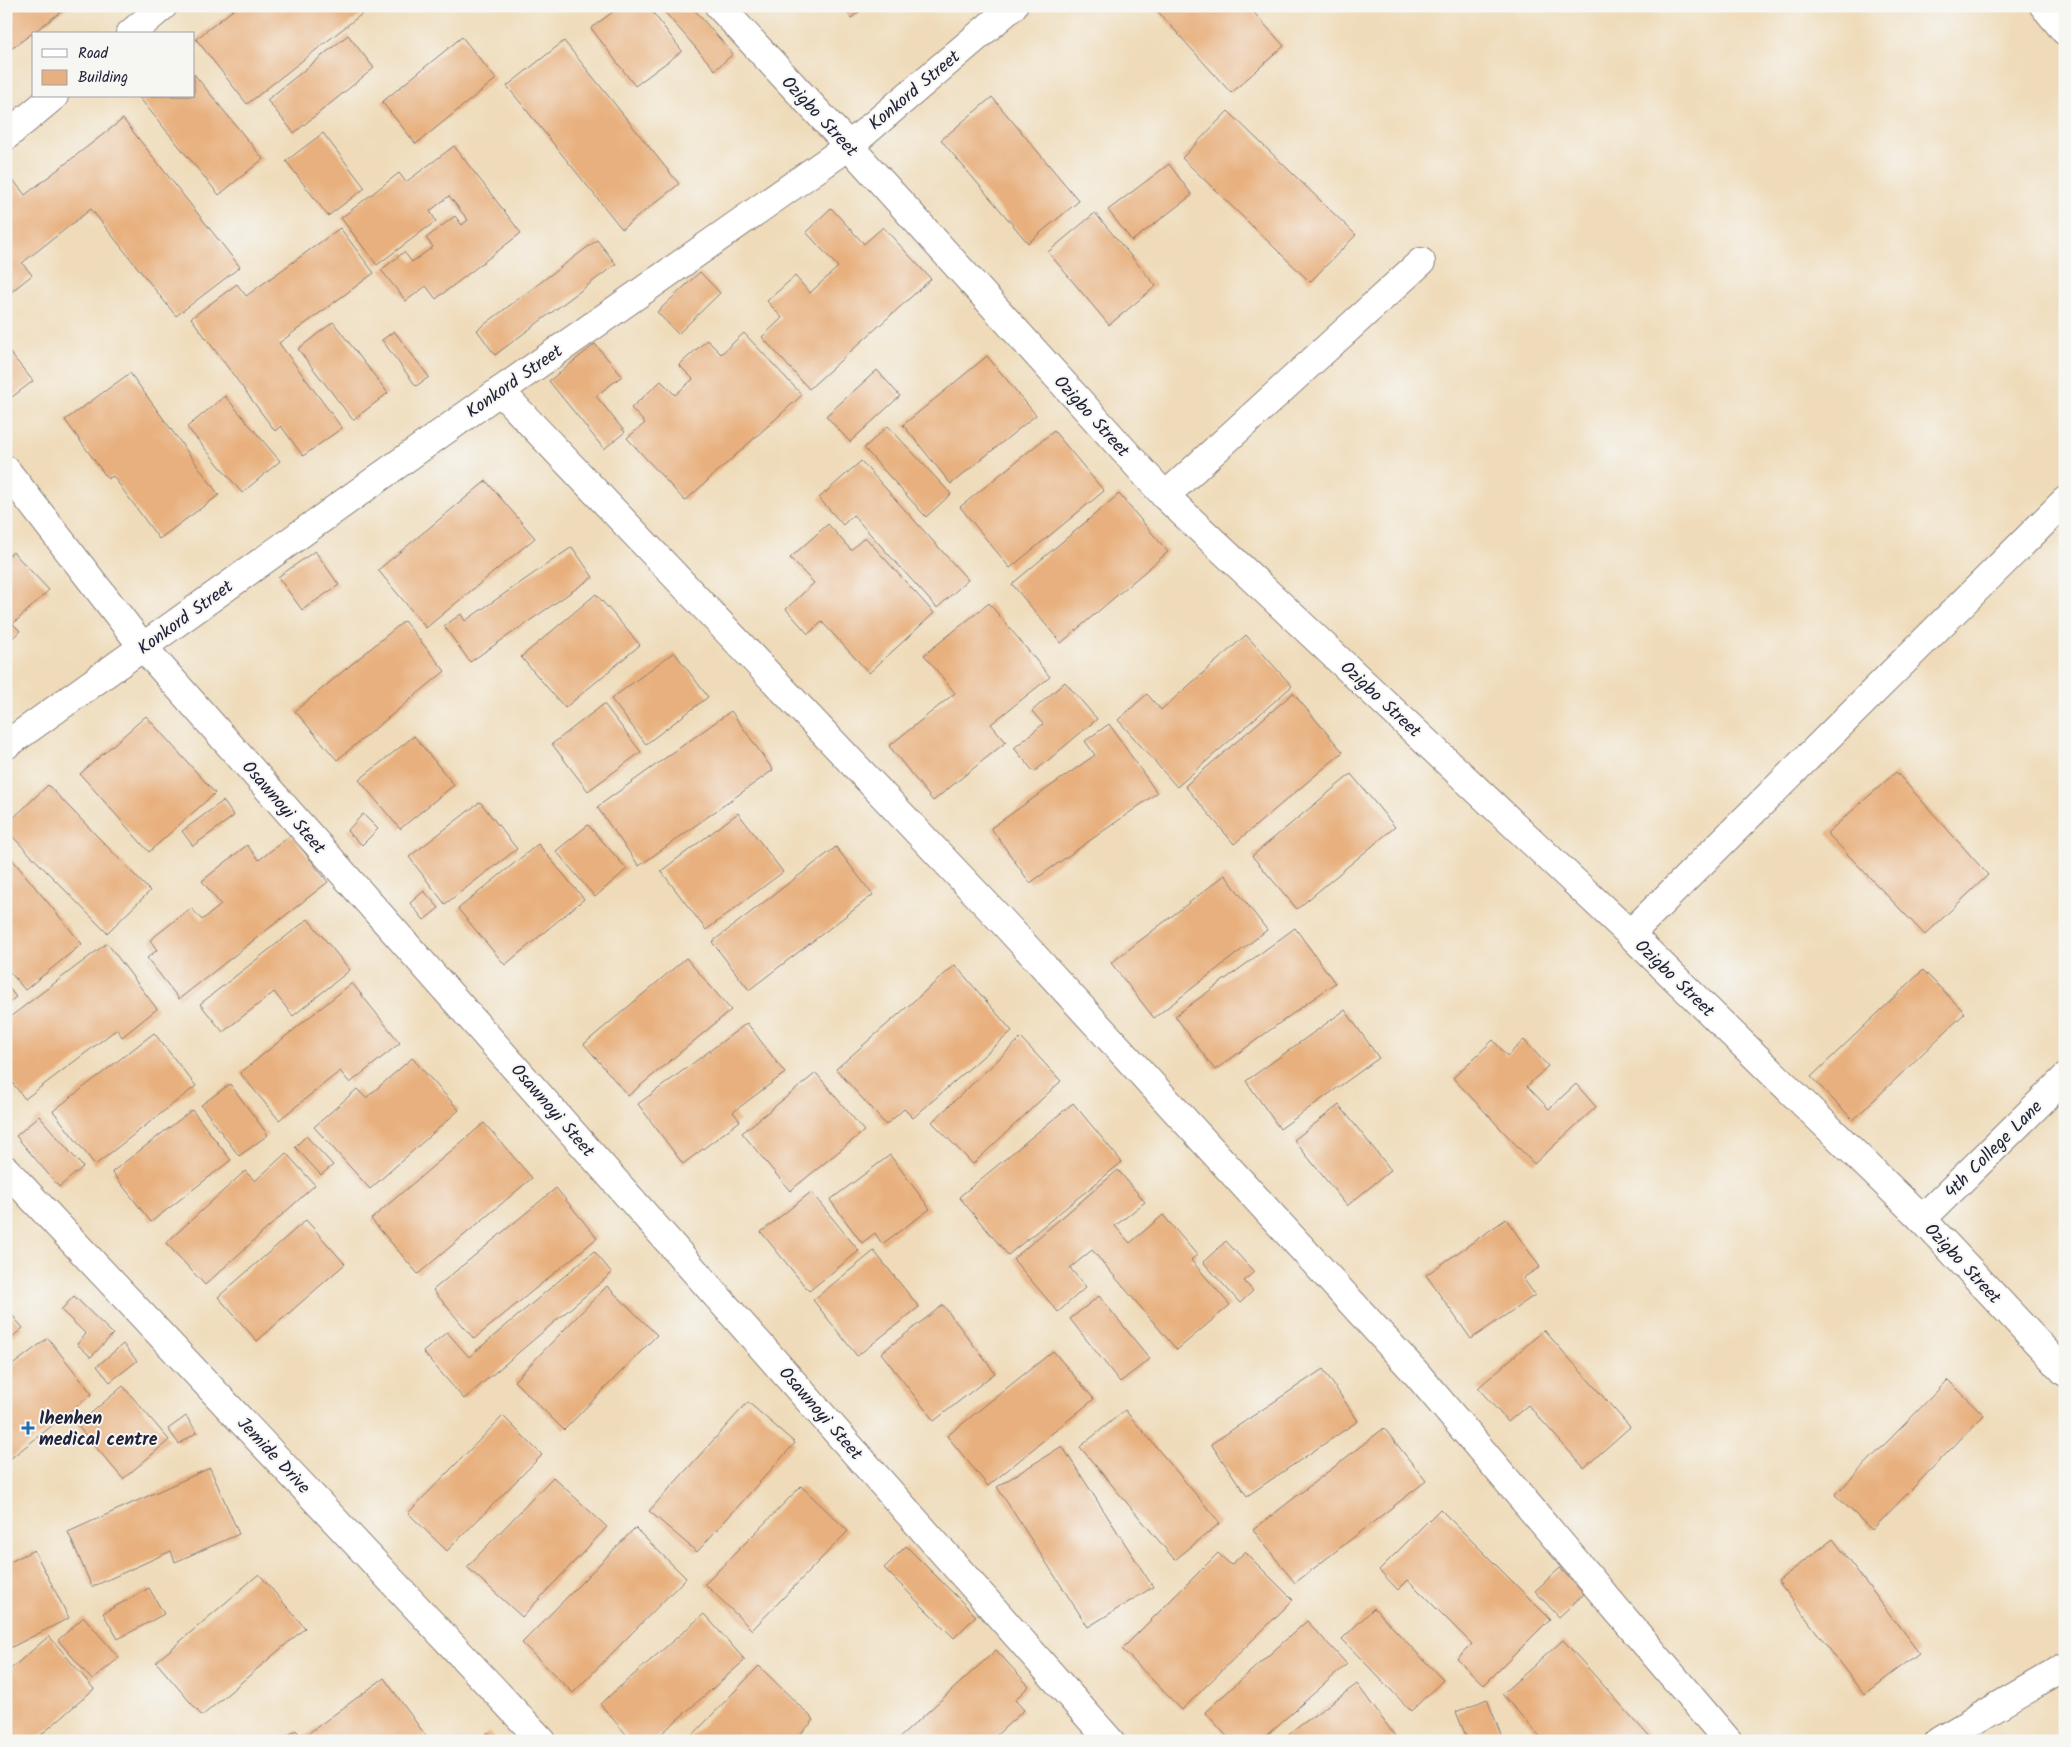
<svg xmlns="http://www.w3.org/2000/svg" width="2071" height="1747" font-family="Kalam,sans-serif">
	<rect width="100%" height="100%" fill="#f6f6f2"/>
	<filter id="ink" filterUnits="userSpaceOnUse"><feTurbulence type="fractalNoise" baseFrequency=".02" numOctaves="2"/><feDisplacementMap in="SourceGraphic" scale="10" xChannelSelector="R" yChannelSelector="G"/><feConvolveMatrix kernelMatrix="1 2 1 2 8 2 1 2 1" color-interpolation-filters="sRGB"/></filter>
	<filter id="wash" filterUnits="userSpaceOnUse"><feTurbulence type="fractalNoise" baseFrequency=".0096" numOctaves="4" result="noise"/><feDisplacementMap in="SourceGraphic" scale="20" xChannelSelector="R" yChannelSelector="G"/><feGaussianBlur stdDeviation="1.12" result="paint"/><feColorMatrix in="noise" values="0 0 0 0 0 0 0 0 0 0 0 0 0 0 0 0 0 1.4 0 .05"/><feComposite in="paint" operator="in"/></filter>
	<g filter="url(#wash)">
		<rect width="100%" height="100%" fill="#efdbb9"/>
		<g id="blocks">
			<g fill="#e8b07e">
				<path d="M 6,6 L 69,6 L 11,49 L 6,43 Z"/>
				<path d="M 238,6 L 372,6 L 247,104 L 196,39 Z"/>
				<path d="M 621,6 L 648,6 L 682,51 L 635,86 L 591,28 Z"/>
				<path d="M 668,6 L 691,6 L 733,54 L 715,70 L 663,10 Z"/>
				<path d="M 843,6 L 867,6 L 851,18 Z"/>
				<path d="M 1153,6 L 1248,6 L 1284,46 L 1231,93 Z"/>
				<path d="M 348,35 L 374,68 L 294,133 L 267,100 Z"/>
				<path d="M 462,37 L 496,79 L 416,144 L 382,102 Z"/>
				<path d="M 564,41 L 679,184 L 622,229 L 507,86 Z"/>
				<path d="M 194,74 L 263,159 L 219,195 L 138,96 L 194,96 Z"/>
				<path d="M 992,97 L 1079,201 L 1028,243 L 941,140 Z"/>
				<path d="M 1228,111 L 1356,235 L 1310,282 L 1182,158 Z"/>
				<path d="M 123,119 L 240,267 L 176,316 L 91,209 L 22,263 L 32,275 L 6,296 L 6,187 L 14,181 L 25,195 Z"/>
				<path d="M 323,133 L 365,188 L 328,216 L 286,161 Z"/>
				<path d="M 454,146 L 521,233 L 436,299 L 426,286 L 406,301 L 381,270 L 404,252 L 412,262 L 433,247 L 426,238 L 455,216 L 462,225 L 468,220 L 449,196 L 430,211 L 436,221 L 377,265 L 341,218 L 399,173 L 406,182 Z"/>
				<path d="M 1169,164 L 1192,195 L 1132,241 L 1108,210 Z"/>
				<path d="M 831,208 L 864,244 L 883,227 L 931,279 L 809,389 L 762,337 L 782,318 L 767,301 L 795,276 L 810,293 L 838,267 L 806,232 Z"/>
				<path d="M 1095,213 L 1156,286 L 1109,325 L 1048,252 Z"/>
				<path d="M 340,228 L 374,273 L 279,343 L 342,428 L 303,456 L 281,426 L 275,431 L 191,318 L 237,284 L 246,296 Z"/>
				<path d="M 597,240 L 616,264 L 495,355 L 477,330 Z"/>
				<path d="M 700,272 L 720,293 L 678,334 L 657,312 Z"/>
				<path d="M 333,322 L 388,393 L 353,420 L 298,349 Z"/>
				<path d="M 394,331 L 429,377 L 416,386 L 382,340 Z"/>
				<path d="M 744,333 L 802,395 L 685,501 L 627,438 L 645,423 L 631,408 L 661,381 L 675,395 L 693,379 L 679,365 L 707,340 L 721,354 Z"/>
				<path d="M 595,344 L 622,376 L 596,396 L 625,432 L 604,449 L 549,381 Z"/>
				<path d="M 6,348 L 33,381 L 12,397 L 6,389 Z"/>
				<path d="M 987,356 L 1036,415 L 951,484 L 903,425 Z"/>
				<path d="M 877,370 L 900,396 L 850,442 L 826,416 Z"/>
				<path d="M 130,373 L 219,495 L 159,539 L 113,476 L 108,479 L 65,420 Z"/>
				<path d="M 225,396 L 280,461 L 242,493 L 187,427 Z"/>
				<path d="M 888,426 L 951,494 L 926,517 L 864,448 Z"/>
				<path d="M 1054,431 L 1104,491 L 1010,568 L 960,507 Z"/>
				<path d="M 861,461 L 968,580 L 937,608 L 853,515 L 843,525 L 819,498 Z"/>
				<path d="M 486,481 L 535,538 L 426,628 L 378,570 Z"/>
				<path d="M 1119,494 L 1168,552 L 1061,643 L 1012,584 Z"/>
				<path d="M 828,524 L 851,550 L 865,537 L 934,613 L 869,673 L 822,622 L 808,634 L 786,609 L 814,583 L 790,558 Z"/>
				<path d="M 572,547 L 593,577 L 470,662 L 444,626 L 461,614 L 465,621 Z"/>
				<path d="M 315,551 L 339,585 L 302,610 L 278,577 Z"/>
				<path d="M 13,552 L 49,590 L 13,624 L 20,631 L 6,644 L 6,558 Z"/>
				<path d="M 596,594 L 640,645 L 565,708 L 521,657 Z"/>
				<path d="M 989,603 L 1050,677 L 991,724 L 1006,742 L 933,801 L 889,746 L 955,693 L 924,655 Z"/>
				<path d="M 404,621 L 445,671 L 337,760 L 295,711 Z"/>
				<path d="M 1246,635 L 1292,686 L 1177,787 L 1118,720 L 1147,694 L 1161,710 Z"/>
				<path d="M 674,652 L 708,697 L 646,744 L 611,699 Z"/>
				<path d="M 1065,682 L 1097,719 L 1034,772 L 1014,748 L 1043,724 L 1032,711 Z"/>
				<path d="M 1293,693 L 1343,752 L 1234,844 L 1185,786 Z"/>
				<path d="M 604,704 L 641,752 L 588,791 L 552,744 Z"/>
				<path d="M 731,711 L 773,770 L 639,866 L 597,807 Z"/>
				<path d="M 146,716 L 215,793 L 149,852 L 80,774 Z"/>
				<path d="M 1109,724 L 1157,793 L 1030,883 L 991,828 L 1095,755 L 1085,741 Z"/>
				<path d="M 414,736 L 454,785 L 400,829 L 359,780 Z"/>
				<path d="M 1896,772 L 1988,875 L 1925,935 L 1827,833 Z"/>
				<path d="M 1351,774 L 1395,827 L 1297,909 L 1252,856 Z"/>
				<path d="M 48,785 L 150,891 L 107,933 L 6,830 L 6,825 Z"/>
				<path d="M 223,801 L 234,816 L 193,846 L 182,831 Z"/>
				<path d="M 480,802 L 517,849 L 445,904 L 409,857 Z"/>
				<path d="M 738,813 L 783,872 L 706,930 L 661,871 Z"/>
				<path d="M 363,814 L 378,829 L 362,845 L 347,831 Z"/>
				<path d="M 588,825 L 627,869 L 595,897 L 556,851 Z"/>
				<path d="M 291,835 L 328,882 L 179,999 L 147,958 L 157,950 L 150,940 L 191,908 L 202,920 L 221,905 L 202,881 L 247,845 L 259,860 Z"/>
				<path d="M 538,844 L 584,899 L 505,965 L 458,909 Z"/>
				<path d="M 836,847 L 873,895 L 749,990 L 712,942 Z"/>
				<path d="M 6,852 L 82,944 L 25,990 L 6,967 Z"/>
				<path d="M 1225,875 L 1267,930 L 1154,1018 L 1111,963 Z"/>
				<path d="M 424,891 L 439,908 L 424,920 L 410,903 Z"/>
				<path d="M 308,919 L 350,970 L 293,1016 L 274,992 L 223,1032 L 200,1004 Z"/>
				<path d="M 1295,928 L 1335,983 L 1215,1070 L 1175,1016 Z"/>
				<path d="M 107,943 L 157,1009 L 122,1037 L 117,1029 L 25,1099 L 6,1075 L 6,1020 Z"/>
				<path d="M 686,958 L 731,1010 L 628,1096 L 584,1044 Z"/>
				<path d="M 955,965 L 1012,1031 L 913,1118 L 904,1109 L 886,1125 L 836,1069 Z"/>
				<path d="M 1923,970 L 1965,1013 L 1853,1120 L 1811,1077 Z"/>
				<path d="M 352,983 L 400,1043 L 350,1083 L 340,1071 L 279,1120 L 240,1073 Z"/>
				<path d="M 6,984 L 16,997 L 6,1005 Z"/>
				<path d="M 1345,1010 L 1379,1058 L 1280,1129 L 1246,1081 Z"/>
				<path d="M 747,1023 L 785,1073 L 733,1112 L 740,1121 L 683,1164 L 638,1104 Z"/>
				<path d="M 154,1033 L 196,1086 L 95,1165 L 53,1111 Z"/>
				<path d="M 1021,1038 L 1061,1081 L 973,1164 L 932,1122 Z"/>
				<path d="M 1493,1040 L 1507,1056 L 1524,1040 L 1548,1066 L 1527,1086 L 1549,1109 L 1576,1084 L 1596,1107 L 1534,1164 L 1453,1078 Z"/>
				<path d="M 412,1058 L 459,1110 L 370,1189 L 314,1127 L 357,1089 L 366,1098 Z"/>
				<path d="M 816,1073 L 864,1131 L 790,1191 L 742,1133 Z"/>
				<path d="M 230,1084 L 268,1135 L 239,1156 L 201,1105 Z"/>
				<path d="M 1073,1103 L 1122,1162 L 1008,1255 L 959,1197 Z"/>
				<path d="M 1339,1105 L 1391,1170 L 1347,1206 L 1294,1140 Z"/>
				<path d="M 192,1110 L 231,1160 L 151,1222 L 112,1172 Z"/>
				<path d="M 39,1116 L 83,1167 L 59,1187 L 16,1136 Z"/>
				<path d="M 484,1123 L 532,1178 L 418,1274 L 371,1219 Z"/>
				<path d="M 306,1136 L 333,1165 L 321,1175 L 295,1147 Z"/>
				<path d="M 286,1153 L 315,1185 L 205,1285 L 166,1243 L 245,1171 L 255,1181 Z"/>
				<path d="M 890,1155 L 930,1209 L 882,1244 L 875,1233 L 862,1243 L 830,1200 Z"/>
				<path d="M 1118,1170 L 1145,1202 L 1115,1226 L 1130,1243 L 1163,1215 L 1197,1255 L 1191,1260 L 1230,1305 L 1177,1350 L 1092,1250 L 1070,1268 L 1086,1287 L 1058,1312 L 1013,1259 Z"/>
				<path d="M 556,1188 L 597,1238 L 474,1339 L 433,1290 Z"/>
				<path d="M 811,1192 L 859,1251 L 809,1291 L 761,1232 Z"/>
				<path d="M 1506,1219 L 1540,1267 L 1523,1278 L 1535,1295 L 1471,1339 L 1426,1275 Z"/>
				<path d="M 306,1220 L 345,1264 L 257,1341 L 218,1297 Z"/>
				<path d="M 1226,1241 L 1254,1272 L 1244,1281 L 1253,1291 L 1240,1303 L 1203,1262 Z"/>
				<path d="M 594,1251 L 612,1273 L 464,1399 L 423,1352 L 447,1332 L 469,1357 Z"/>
				<path d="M 874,1251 L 919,1307 L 857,1356 L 813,1300 Z"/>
				<path d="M 607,1286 L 657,1335 L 564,1430 L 514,1381 Z"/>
				<path d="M 74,1296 L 113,1334 L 91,1357 L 77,1344 L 86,1334 L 61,1310 Z"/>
				<path d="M 1099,1296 L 1150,1359 L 1120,1382 L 1070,1319 Z"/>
				<path d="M 943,1305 L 995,1373 L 934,1421 L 881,1353 Z"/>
				<path d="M 6,1308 L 23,1328 L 6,1342 Z"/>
				<path d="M 1544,1330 L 1630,1427 L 1584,1468 L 1528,1405 L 1508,1422 L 1478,1388 Z"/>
				<path d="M 48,1338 L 92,1394 L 6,1462 L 6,1370 Z"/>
				<path d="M 123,1344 L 137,1361 L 110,1382 L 97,1366 Z"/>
				<path d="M 1053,1351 L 1094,1399 L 988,1486 L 947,1436 Z"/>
				<path d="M 1323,1369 L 1358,1421 L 1247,1496 L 1211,1444 Z"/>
				<path d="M 1948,1380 L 1984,1415 L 1872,1530 L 1835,1495 Z"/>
				<path d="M 123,1386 L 169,1440 L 123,1479 L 77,1425 Z"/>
				<path d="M 748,1402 L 795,1443 L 697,1552 L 649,1511 Z"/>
				<path d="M 1125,1410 L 1220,1523 L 1175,1560 L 1080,1447 Z"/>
				<path d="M 186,1416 L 197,1432 L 179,1444 L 168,1429 Z"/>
				<path d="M 503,1416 L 542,1455 L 447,1551 L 408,1513 Z"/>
				<path d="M 1384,1428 L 1426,1481 L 1295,1583 L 1253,1530 Z"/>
				<path d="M 1062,1446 L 1153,1587 L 1088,1627 L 997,1487 Z"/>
				<path d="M 210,1468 L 239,1534 L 175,1562 L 171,1551 L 92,1587 L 68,1532 Z"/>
				<path d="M 553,1477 L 607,1527 L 522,1617 L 467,1567 Z"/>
				<path d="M 801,1486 L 848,1531 L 752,1630 L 705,1584 Z"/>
				<path d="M 1440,1509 L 1550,1619 L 1484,1685 L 1457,1659 L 1472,1644 L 1408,1580 L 1398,1590 L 1379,1570 Z"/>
				<path d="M 635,1528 L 686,1578 L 573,1693 L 522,1643 Z"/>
				<path d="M 1833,1539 L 1919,1653 L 1864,1695 L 1778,1581 Z"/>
				<path d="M 906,1546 L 976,1616 L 954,1638 L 884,1568 Z"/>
				<path d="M 34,1550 L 69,1618 L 6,1650 L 6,1564 Z"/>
				<path d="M 1245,1552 L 1293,1600 L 1182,1710 L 1122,1649 L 1218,1553 L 1231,1565 Z"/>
				<path d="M 1560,1568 L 1584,1594 L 1559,1617 L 1535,1591 Z"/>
				<path d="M 259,1574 L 305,1628 L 202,1716 L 156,1662 Z"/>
				<path d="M 149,1588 L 164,1614 L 118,1639 L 103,1613 Z"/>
				<path d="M 1374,1608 L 1443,1680 L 1411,1711 L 1342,1639 Z"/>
				<path d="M 704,1614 L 745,1660 L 653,1741 L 632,1741 L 600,1704 Z"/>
				<path d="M 84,1617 L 119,1658 L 92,1680 L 58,1640 Z"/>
				<path d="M 1307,1621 L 1347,1664 L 1260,1741 L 1231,1741 L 1205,1712 Z"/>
				<path d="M 49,1636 L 94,1689 L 34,1741 L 6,1741 L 6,1673 Z"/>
				<path d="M 1563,1640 L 1653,1741 L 1544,1741 L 1502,1694 Z"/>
				<path d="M 996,1650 L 1029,1686 L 1015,1700 L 1024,1710 L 990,1741 L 896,1741 Z"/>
				<path d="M 759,1666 L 814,1720 L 794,1741 L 687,1741 Z"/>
				<path d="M 384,1678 L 426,1736 L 420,1741 L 281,1741 L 296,1730 L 302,1738 Z"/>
				<path d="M 1357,1684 L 1395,1736 L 1389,1741 L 1279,1741 Z"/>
				<path d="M 1487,1699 L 1503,1740 L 1468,1741 L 1456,1712 Z"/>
				<path d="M 488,1732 L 496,1741 L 480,1741 Z"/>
			</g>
		</g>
	</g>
	<g filter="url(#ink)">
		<use href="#blocks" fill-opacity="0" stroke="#887e7a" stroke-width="1"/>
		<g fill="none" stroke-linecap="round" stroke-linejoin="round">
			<defs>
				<g id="minor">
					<path d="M 719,6 L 849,146 L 1165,496 L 1630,934 L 1922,1219 L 2065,1372"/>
					<path d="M 2044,6 L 2065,31"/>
					<path d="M 130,34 L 163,6"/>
					<path d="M 6,136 L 54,96"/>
					<path d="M 500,391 L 1003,922 L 1416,1373 L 1728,1741"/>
					<path d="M 6,470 L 143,647 L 1110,1741"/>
					<path d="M 1165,496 L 1421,262"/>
					<path d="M 6,745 L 500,391 L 849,146 L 1013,6"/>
					<path d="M 1630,934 L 2065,501"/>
					<path d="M 6,1170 L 542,1741"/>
					<path d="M 1922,1219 L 2065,1078"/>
					<path d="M 1939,1741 L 2065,1667"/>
				</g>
			</defs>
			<use href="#minor" stroke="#887e7a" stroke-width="30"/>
			<use href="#minor" stroke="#fff" stroke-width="28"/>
		</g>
	</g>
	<path fill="#1f6fb2" stroke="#f6f6f2" stroke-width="2" d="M25.5 1420.5h5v5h5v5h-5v5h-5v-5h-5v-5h5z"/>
	<g text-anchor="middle" stroke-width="4" stroke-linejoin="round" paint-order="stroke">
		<g font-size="18" fill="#22223b" stroke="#f6f6f2">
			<text transform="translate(914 90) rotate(-40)" y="6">Konkord Street</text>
			<text transform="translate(820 116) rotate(47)" y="6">Ozigbo Street</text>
			<text transform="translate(514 381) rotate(-35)" y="6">Konkord Street</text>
			<text transform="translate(1092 416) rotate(48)" y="6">Ozigbo Street</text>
			<text transform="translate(185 617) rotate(-36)" y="6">Konkord Street</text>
			<text transform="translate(1381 699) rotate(43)" y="6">Ozigbo Street</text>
			<text transform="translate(284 807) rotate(49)" y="6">Osawnoyi Steet</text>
			<text transform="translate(1675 978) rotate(44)" y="6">Ozigbo Street</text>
			<text transform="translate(553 1110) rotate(49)" y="6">Osawnoyi Steet</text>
			<text transform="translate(1993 1149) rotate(-45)" y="6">4th College Lane</text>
			<text transform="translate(1963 1263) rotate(47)" y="6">Ozigbo Street</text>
			<text transform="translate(821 1413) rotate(49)" y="6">Osawnoyi Steet</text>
			<text transform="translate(274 1455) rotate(47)" y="6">Jemide Drive</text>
		</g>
		<g font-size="18" font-weight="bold" fill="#22223b" stroke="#f6f6f2" text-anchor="start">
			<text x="39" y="1424">Ihenhen<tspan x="39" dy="21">medical centre</tspan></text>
		</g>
	</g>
	<rect width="2071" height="1747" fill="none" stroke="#f6f6f2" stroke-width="25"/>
	<rect x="32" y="32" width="162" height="65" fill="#f6f6f2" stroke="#a1a1a9"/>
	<rect x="42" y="49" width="25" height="8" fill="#ffffff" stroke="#a1a1a9"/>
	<text x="78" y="58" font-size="15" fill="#22223b">Road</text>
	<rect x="42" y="70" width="25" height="15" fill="#e8b07e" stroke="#a1a1a9"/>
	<text x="78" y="82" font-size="15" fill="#22223b">Building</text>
</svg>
